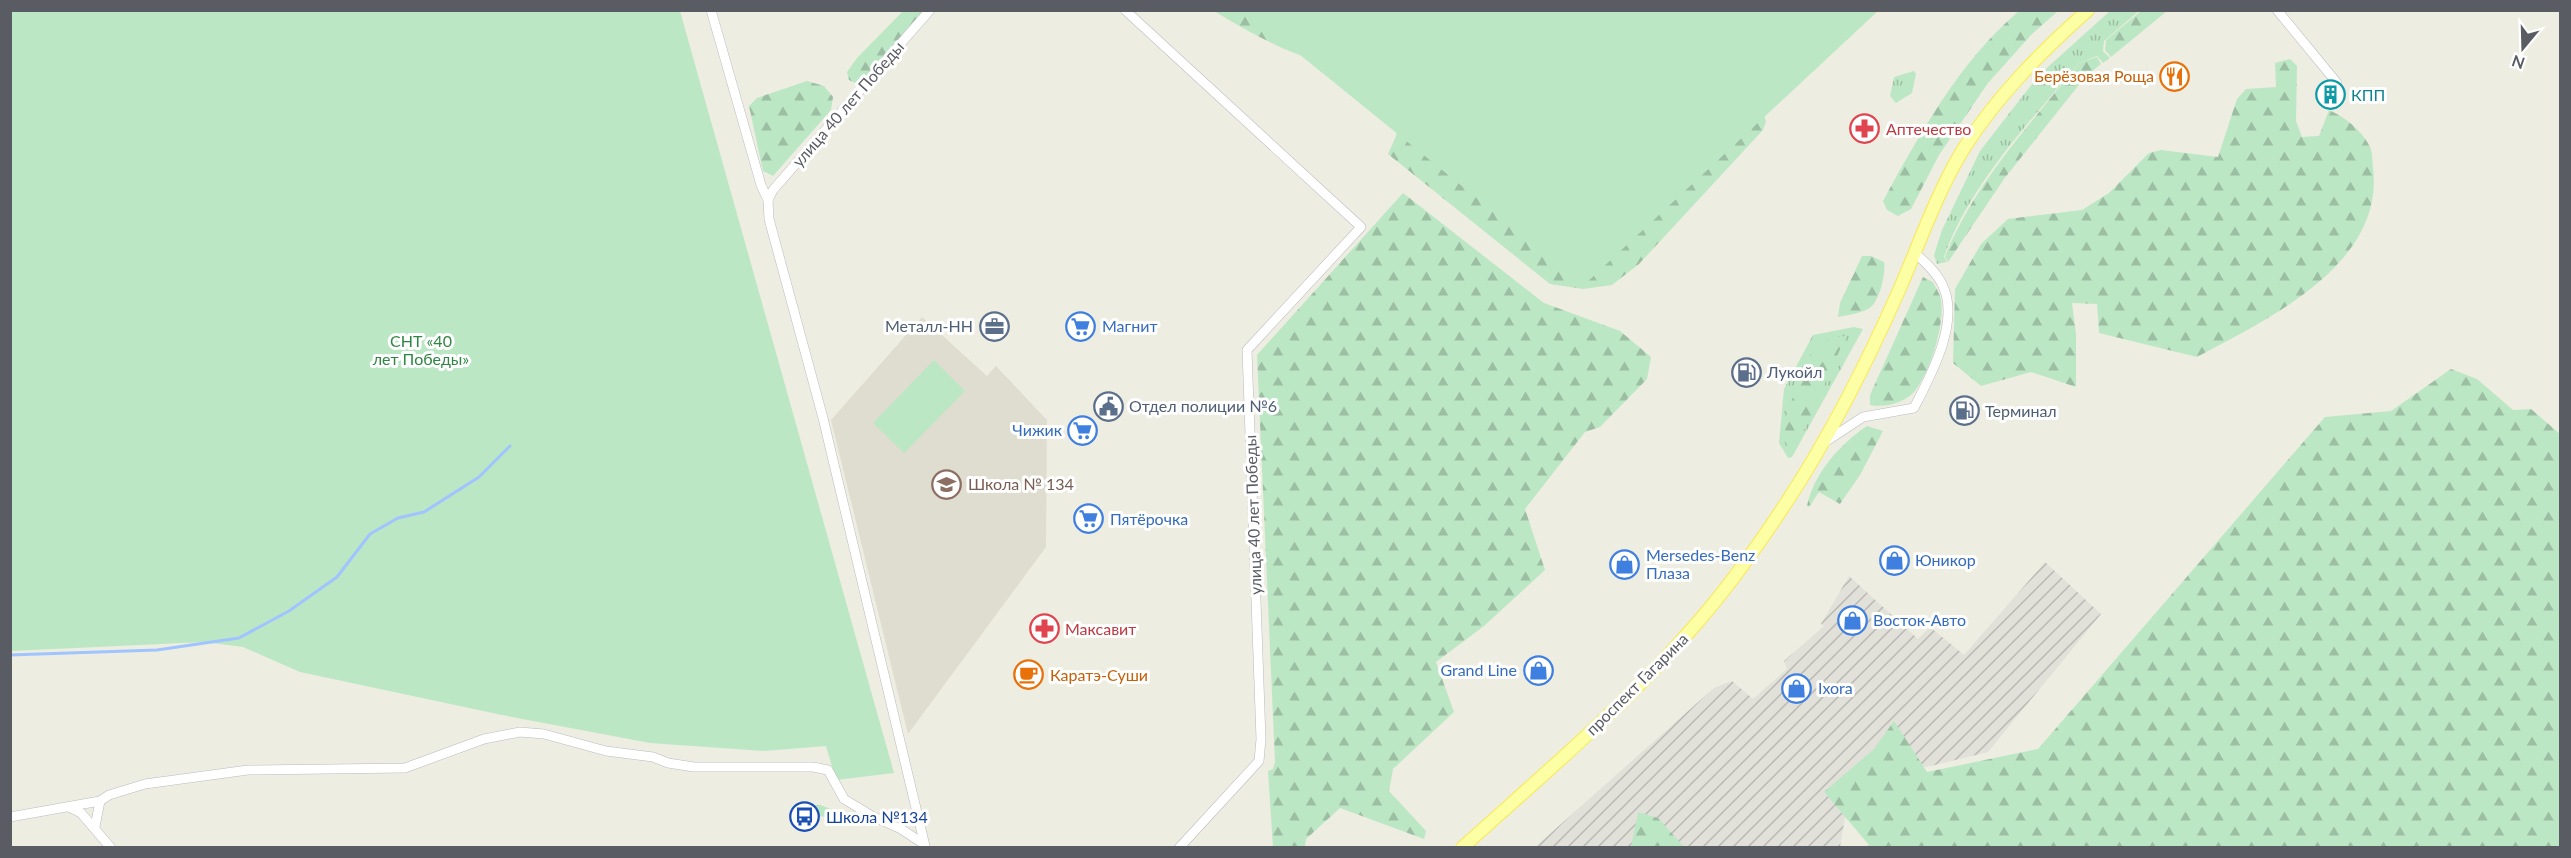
<svg xmlns="http://www.w3.org/2000/svg" width="2571" height="858" font-family="Lato,sans-serif">
	<defs>
		<pattern id="industrial-furrows" width="10" height="10" patternUnits="userSpaceOnUse" patternTransform="scale(1.5)"><rect width="10" height="10" fill="#e1e0d9"/><path d="M-1 1l2-2M0 10L10 0M9 11l2-2" fill="none" stroke="#b9b9b4"/></pattern>
		<pattern id="grass-tufts" width="24" height="20" patternUnits="userSpaceOnUse" patternTransform="scale(1.5)"><rect width="24" height="20" fill="#bce7c4"/><path d="M3 7l-1-3M5 7V3M7 7l1-3M15 17l-1-3M17 17v-4M19 17l1-3" fill="none" stroke="#9cbea3"/></pattern>
		<pattern id="forest-firs" width="22" height="20" patternUnits="userSpaceOnUse" patternTransform="scale(1.5)"><rect width="22" height="20" fill="#bce7c4"/><path d="M5 1l3.5 6h-7zM16 11l3.5 6h-7z" fill="#9cbea3"/></pattern>
	</defs>
	<rect width="100%" height="100%" fill="#eeede1"/>
	<path fill="url(#industrial-furrows)" d="M 2045,562 L 2101,614 L 1988,752 L 1931,766 L 1852,776 L 1840,847 L 1534,848 L 1714,688 L 1732,681 L 1753,699 L 1787,669 L 1784,661 L 1824,626 L 1821,624 L 1849,576 L 1918,639 L 1930,627 L 1964,655 Z"/>
	<path fill="#deddd0" d="M 922,317 L 987,376 L 996,366 L 1047,420 L 1046,547 L 908,734 L 831,420 Z"/>
	<g fill="url(#grass-tufts)">
		<path d="M 2110,11 L 2139,11 L 2104,41 L 2103,51 L 2110,58 L 2103,63 L 2097,56 L 2079,63 C 2030,122 1970,184 1944,257 L 1947,262 L 1937,264 L 1934,255 L 1942,230 L 1980,151 L 2039,75 Z"/>
		<path d="M 1914,71 L 1916,74 L 1912,93 L 1896,103 L 1890,96 L 1894,77 Z"/>
		<path d="M 1854,327 L 1863,329 L 1792,457 L 1788,458 L 1779,443 L 1784,389 L 1813,335 Z"/>
		<path d="M 812,805 L 820,805 L 839,812 L 831,817 L 814,816 L 807,808 Z"/>
	</g>
	<g fill="url(#forest-firs)">
		<path d="M 903,11 L 924,11 L 859,85 L 849,80 L 847,72 L 857,58 Z"/>
		<path d="M 1214,11 L 1278,11 L 1326,63 C 1287,54 1249,32 1214,11 Z"/>
		<path d="M 2019,11 L 2058,11 L 2032,34 L 1988,83 L 1939,155 L 1911,209 L 1898,216 L 1887,210 L 1883,201 C 1921,132 1959,62 2019,11 Z"/>
		<path d="M 2141,11 L 2167,11 L 2111,57 L 2105,50 L 2106,40 Z"/>
		<path d="M 2097,57 L 2101,64 L 2086,76 L 2004,179 L 1948,262 L 1945,257 C 1974,183 2031,124 2079,63 Z"/>
		<path d="M 2290,59 L 2297,66 L 2296,121 L 2302,137 L 2319,136 L 2329,110 C 2345,117 2361,130 2369,145 C 2373,151 2372,161 2373,168 C 2385,265 2267,319 2197,357 L 2099,333 L 2097,304 L 2072,303 L 2076,334 L 2076,387 L 2031,372 L 1981,386 L 1953,363 L 1955,289 L 1981,244 L 2008,219 L 2082,210 L 2109,193 L 2149,153 L 2161,150 L 2218,157 L 2237,99 L 2246,89 L 2276,87 L 2275,63 Z"/>
		<path d="M 807,81 L 824,86 L 833,97 L 831,110 L 773,176 L 763,171 L 749,106 L 757,98 Z"/>
		<path d="M 1400,112 L 1763,112 L 1766,121 L 1763,130 L 1639,264 L 1612,285 L 1583,289 L 1550,284 L 1388,154 L 1396,136 Z"/>
		<path d="M 1403,193 L 1544,303 L 1620,331 L 1651,357 L 1647,379 L 1600,427 L 1585,432 L 1525,509 L 1545,570 L 1484,626 L 1436,662 L 1454,712 L 1393,769 L 1389,791 L 1426,831 L 1424,839 L 1340,808 L 1306,839 L 1305,847 L 1273,847 L 1268,771 L 1273,769 L 1275,762 L 1257,355 Z"/>
		<path d="M 1862,256 L 1871,256 L 1884,262 C 1886,273 1880,299 1871,307 C 1864,313 1847,315 1838,317 L 1840,303 Z"/>
		<path d="M 1923,277 L 1933,282 C 1936,288 1940,294 1941,300 C 1945,325 1930,373 1914,392 C 1904,403 1884,408 1870,405 L 1870,395 Z"/>
		<path d="M 1846,336 L 1805,428 L 1792,449 L 1784,441 L 1787,412 L 1811,353 L 1831,337 Z"/>
		<path d="M 2451,369 L 2477,379 L 2513,410 L 2531,409 L 2560,434 L 2560,847 L 1862,847 L 1869,845 L 1824,792 L 1874,749 L 1894,721 L 1927,772 L 2038,749 L 2325,417 L 2391,411 Z"/>
		<path d="M 1867,426 L 1883,431 L 1860,475 L 1840,504 L 1819,492 L 1809,507 L 1807,506 C 1814,473 1840,444 1867,426 Z"/>
		<path d="M 1638,812 L 1658,818 L 1684,847 L 1631,847 Z"/>
	</g>
	<g fill="#bce7c4">
		<path d="M 10,11 L 680,11 L 894,773 L 836,780 L 826,746 L 764,751 L 650,743 L 502,715 L 300,672 L 243,647 L 204,642 L 11,651 Z"/>
		<path d="M 1246,11 L 1878,11 L 1584,285 Z"/>
		<path d="M 934,360 L 965,391 L 904,453 L 873,423 Z"/>
	</g>
	<g fill="none" stroke-linecap="round" stroke-linejoin="round">
		<path stroke="#a0c4ff" stroke-width="3" d="M 10,655 L 157,650 L 239,638 L 289,611 L 337,577 L 370,534 L 398,518 L 424,512 L 479,477 L 510,446"/>
		<defs>
			<g id="minor">
				<path d="M 711,10 L 761,185 L 768,200 L 769,219 L 823,418 L 925,846"/>
				<path d="M 1125,10 L 1361,227 L 1247,350 L 1261,739 L 1259,761 L 1179,848"/>
				<path d="M 2277,10 L 2337,83"/>
				<path d="M 768,200 L 773,190 L 930,10"/>
				<path d="M 1825,442 L 1863,417 L 1914,408 C 1931,375 1961,321 1942,284 C 1936,272 1925,262 1915,253"/>
				<path d="M 69,807 L 81,813 L 111,848"/>
				<path d="M 10,817 L 100,801 L 109,795 L 145,784 L 248,770 L 405,768 L 484,739 L 520,732 L 544,734 L 606,751 L 653,757 L 668,763 L 694,767 L 813,767 L 828,770 L 844,799 L 872,816 L 901,829 L 924,844"/>
				<path d="M 95,827 L 100,801"/>
			</g>
			<path id="major" d="M 1462,848 C 1539,778 1620,710 1689,632 C 1726,591 1758,546 1788,500 C 1831,434 1868,361 1900,288 C 1920,242 1937,192 1964,148 C 1998,95 2041,52 2088,10"/>
		</defs>
		<use href="#minor" stroke="#b9bbc1" stroke-width="10"/>
		<use href="#major" stroke="#f9e94f" stroke-width="14"/>
		<use href="#minor" stroke="#fff" stroke-width="9"/>
		<use href="#major" stroke="#fdffa5" stroke-width="12"/>
	</g>
	<defs>
		<symbol id="restaurant-ring" viewBox="-11 -11 22 22"><circle r="9.5" fill="#fff" stroke="#e8710a" stroke-width="1.5"/><path d="M-5-6h1v4h1v-4h1v4h1v-4h1v5L-1.5 .5V6h-2V.5L-5-1ZM5-6V6H3V1.5H1.5Q1.5-4 5-6Z" fill="#e8710a"/></symbol>
		<symbol id="building-ring" viewBox="-11 -11 22 22"><circle r="9.5" fill="#fff" stroke="#0f9aa8" stroke-width="1.5"/><path d="M-4-6H4V6H1V3H-1V6H-4ZM-2.5-4.3h1.7v1.8h-1.7ZM.8-4.3h1.7v1.8H.8ZM-2.5-1h1.7V.8h-1.7ZM.8-1h1.7V.8H.8Z" fill="#0f9aa8"/></symbol>
		<symbol id="pharmacy-ring" viewBox="-11 -11 22 22"><circle r="9.5" fill="#fff" stroke="#e0444e" stroke-width="1.5"/><path d="M-2-6h4v4h4v4h-4v4h-4v-4h-4v-4h4Z" fill="#e0444e"/></symbol>
		<symbol id="office-ring" viewBox="-11 -11 22 22"><circle r="9.5" fill="#fff" stroke="#5c6f8a" stroke-width="1.5"/><path d="M-6-3h4V-5.5h4V-3h4V5H-6ZM-1-4.5V-3h2v-1.5ZM-6 0V1H6V0Z" fill="#5c6f8a"/></symbol>
		<symbol id="supermarket-ring" viewBox="-11 -11 22 22"><circle r="9.5" fill="#fff" stroke="#3f7fe0" stroke-width="1.5"/><path d="M-6-5.5h2.5l.6 2H6L4.5 2H-2.5L-4.4-4H-6ZM-1.5 3.2a1.3 1.3 0 1 0 .1 0ZM3 3.2a1.3 1.3 0 1 0 .1 0Z" fill="#3f7fe0"/></symbol>
		<symbol id="fuel-ring" viewBox="-11 -11 22 22"><circle r="9.5" fill="#fff" stroke="#5c6f8a" stroke-width="1.5"/><path d="M-5.5-6h7V0h2V4h1.3V-2.5L3-4.5l.8-.8L6-3V5H2.5V1h-1V6h-7ZM-4.2-4.7v3.2H.2V-4.7Z" fill="#5c6f8a"/></symbol>
		<symbol id="civic-ring" viewBox="-11 -11 22 22"><circle r="9.5" fill="#fff" stroke="#5c6f8a" stroke-width="1.5"/><path d="M-.6-6.5H3V-4.5H.6V-3L4-1V1h2V6H-6V1h2V-1L-.6-3ZM-1.2 2.5V6h2.4V2.5Z" fill="#5c6f8a"/></symbol>
		<symbol id="school-ring" viewBox="-11 -11 22 22"><circle r="9.5" fill="#fff" stroke="#8d6e63" stroke-width="1.5"/><path d="M0-5L7-2L0 1L-7-2ZM-4 1L0 2.5L4 1V4Q0 6-4 4Z" fill="#8d6e63"/></symbol>
		<symbol id="shop-ring" viewBox="-11 -11 22 22"><circle r="9.5" fill="#fff" stroke="#3f7fe0" stroke-width="1.5"/><path d="M-5-2.5h2.3a2.7 3.5 0 0 1 5.4 0H5L5.5 6h-11ZM-1.5-2.5h3a1.5 2.3 0 0 0-3 0Z" fill="#3f7fe0"/></symbol>
		<symbol id="cafe-ring" viewBox="-11 -11 22 22"><circle r="9.5" fill="#fff" stroke="#e8710a" stroke-width="1.5"/><path d="M-5.5-4.5H6V0H3Q3 3.5 0 3.5H-2.5Q-5.5 3.5-5.5 0ZM3-3.2v2h1.7v-2ZM-6 4.5H4V6H-6Z" fill="#e8710a"/></symbol>
		<symbol id="bus-ring" viewBox="-11 -11 22 22"><circle r="9.5" fill="#fff" stroke="#1a4fb4" stroke-width="1.5"/><path d="M-5-6H5V4H4V6H2V4H-2V6H-4V4H-5ZM-3.5-4V0h7V-4ZM-3.5 1.2v1.5H-2V1.2ZM2 1.2v1.5H3.5V1.2Z" fill="#1a4fb4"/></symbol>
	</defs>
	<g fill-rule="evenodd">
		<use href="#restaurant-ring" x="2158" y="60" width="33" height="33"/>
		<use href="#building-ring" x="2314" y="78" width="33" height="33"/>
		<use href="#pharmacy-ring" x="1848" y="112" width="33" height="33"/>
		<use href="#office-ring" x="978" y="310" width="33" height="33"/>
		<use href="#supermarket-ring" x="1064" y="310" width="33" height="33"/>
		<use href="#fuel-ring" x="1730" y="356" width="33" height="33"/>
		<use href="#civic-ring" x="1092" y="390" width="33" height="33"/>
		<use href="#fuel-ring" x="1948" y="394" width="33" height="33"/>
		<use href="#supermarket-ring" x="1066" y="414" width="33" height="33"/>
		<use href="#school-ring" x="930" y="468" width="33" height="33"/>
		<use href="#supermarket-ring" x="1072" y="502" width="33" height="33"/>
		<use href="#shop-ring" x="1878" y="544" width="33" height="33"/>
		<use href="#shop-ring" x="1608" y="548" width="33" height="33"/>
		<use href="#shop-ring" x="1836" y="604" width="33" height="33"/>
		<use href="#pharmacy-ring" x="1028" y="612" width="33" height="33"/>
		<use href="#shop-ring" x="1522" y="654" width="33" height="33"/>
		<use href="#cafe-ring" x="1012" y="658" width="33" height="33"/>
		<use href="#shop-ring" x="1780" y="672" width="33" height="33"/>
		<use href="#bus-ring" x="788" y="800" width="33" height="33"/>
	</g>
	<g text-anchor="middle" stroke-width="6" stroke-linejoin="round" paint-order="stroke">
		<g font-size="16" fill="#c56008" stroke="#fff" text-anchor="end">
			<text x="2154" y="82">Берёзовая Роща</text>
			<text x="1050" y="681" text-anchor="start">Каратэ-Суши</text>
		</g>
		<g font-size="16" fill="#0d838f" stroke="#fff" text-anchor="start">
			<text x="2351" y="101">КПП</text>
		</g>
		<g font-size="16" fill="#5a5c63" stroke="#fff">
			<text transform="translate(848 104) rotate(-49)" y="6">улица 40 лет Победы</text>
			<text transform="translate(1253 515) rotate(-92)" y="6">улица 40 лет Победы</text>
			<text transform="translate(1637 684) rotate(-45)" y="6">проспект Гагарина</text>
		</g>
		<g font-size="16" fill="#be3a42" stroke="#fff" text-anchor="start">
			<text x="1886" y="135">Аптечество</text>
			<text x="1065" y="635">Максавит</text>
		</g>
		<g font-size="16" fill="#4e5e75" stroke="#fff" text-anchor="start">
			<text x="973" y="332" text-anchor="end">Металл-НН</text>
			<text x="1767" y="378">Лукойл</text>
			<text x="1129" y="412">Отдел полиции №6</text>
			<text x="1985" y="417">Терминал</text>
		</g>
		<g font-size="16" fill="#366cbe" stroke="#fff" text-anchor="start">
			<text x="1102" y="332">Магнит</text>
			<text x="1062" y="436" text-anchor="end">Чижик</text>
			<text x="1110" y="525">Пятёрочка</text>
			<text x="1646" y="561">Mersedes-Benz<tspan x="1646" dy="18">Плаза</tspan></text>
			<text x="1915" y="566">Юникор</text>
			<text x="1873" y="626">Восток-Авто</text>
			<text x="1517" y="676" text-anchor="end">Grand Line</text>
			<text x="1818" y="694">Ixora</text>
		</g>
		<g font-size="16" fill="#2f8543" stroke="#fff">
			<text x="421" y="347">СНТ «40<tspan x="421" dy="18">лет Победы»</tspan></text>
		</g>
		<g font-size="16" fill="#785e54" stroke="#fff" text-anchor="start">
			<text x="968" y="490">Школа № 134</text>
		</g>
		<g font-size="16" fill="#164399" stroke="#fff" text-anchor="start">
			<text x="826" y="823">Школа №134</text>
		</g>
	</g>
	<rect width="2571" height="858" fill="none" stroke="#5a5c63" stroke-width="24"/>
	<g transform="translate(2523 48) rotate(199)" stroke="#ffffff" stroke-width="4.5" paint-order="stroke">
	<path d="M0-4.5L10 22L0 15L-10 22Z" fill="#5a5c63"/>
	<text y="-9" font-size="16" font-weight="bold" text-anchor="middle" fill="#5a5c63">N</text>
	</g>
</svg>
